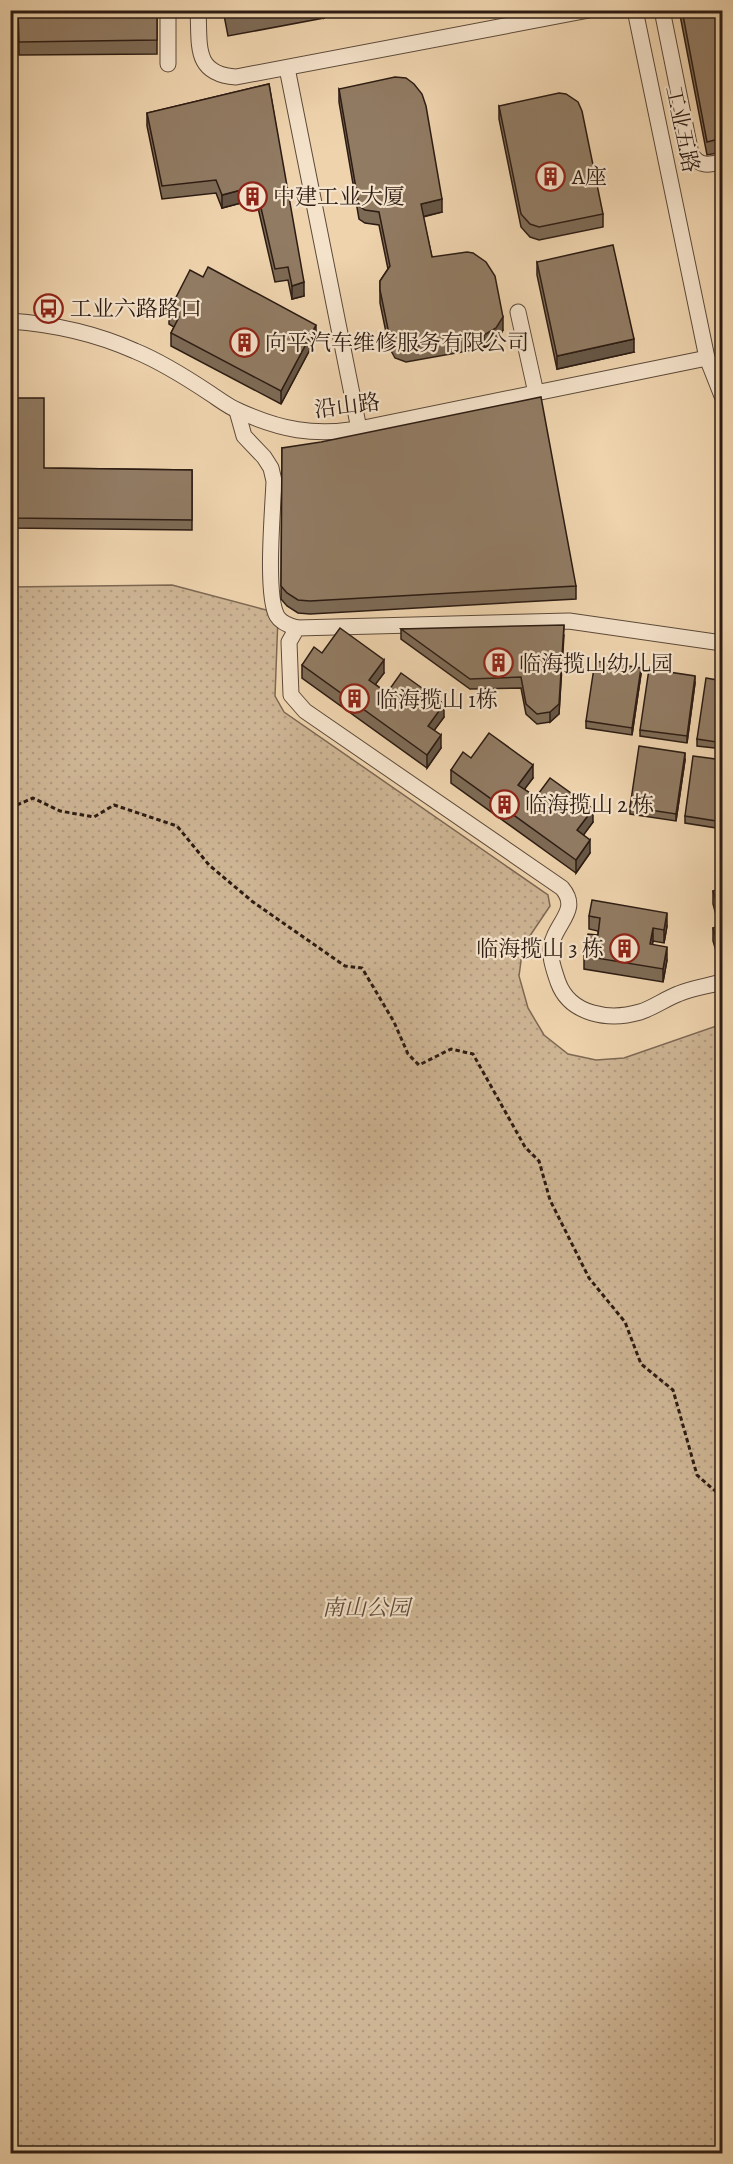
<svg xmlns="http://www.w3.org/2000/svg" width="733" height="2164" font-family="Alegreya,'Noto Serif SC',serif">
	<defs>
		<pattern id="park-dots" width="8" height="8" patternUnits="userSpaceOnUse" patternTransform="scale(1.5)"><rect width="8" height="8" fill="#cdb493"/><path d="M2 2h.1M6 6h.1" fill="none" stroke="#b09a7e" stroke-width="1.8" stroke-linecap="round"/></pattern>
	</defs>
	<rect width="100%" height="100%" fill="#eed3ad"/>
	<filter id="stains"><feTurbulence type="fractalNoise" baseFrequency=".00333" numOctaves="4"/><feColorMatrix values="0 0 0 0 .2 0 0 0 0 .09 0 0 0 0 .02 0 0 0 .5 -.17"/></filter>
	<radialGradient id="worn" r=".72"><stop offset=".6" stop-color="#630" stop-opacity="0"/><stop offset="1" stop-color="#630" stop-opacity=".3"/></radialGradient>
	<path fill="url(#park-dots)" stroke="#7d6853" stroke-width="1.5" d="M 172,585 L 281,614 L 278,617 L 275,696 L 284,712 L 548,895 L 550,906 L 523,946 L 519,976 L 528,1008 L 544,1035 L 568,1054 L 596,1060 L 624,1058 L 722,1024 L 722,2153 L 11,2153 L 10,587 Z"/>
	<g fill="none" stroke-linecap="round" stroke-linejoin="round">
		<defs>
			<g id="minor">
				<path d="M 168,10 L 168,64"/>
				<path d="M 198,10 C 200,45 193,74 236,77 L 589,10"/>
				<path d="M 635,10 L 707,358 L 722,396"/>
				<path d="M 662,10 L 691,154 C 700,167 708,165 722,162"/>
				<path d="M 287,68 L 359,429"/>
				<path d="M 518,312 L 536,393"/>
				<path d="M 10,321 C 52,324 97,334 135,351 C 162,362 187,378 211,394 C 220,400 229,407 239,411 C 281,430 313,436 359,429 L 707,358"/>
				<path d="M 237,411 L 244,436 L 264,457 L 271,468 L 274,481 C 273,509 265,594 277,616 C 281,623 290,626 297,628"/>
				<path d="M 722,643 L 569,621 L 297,628 L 289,642 L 291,695 L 305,711 L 562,888 C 578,907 562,918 554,937 C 547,952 553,967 558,982 C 570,1015 609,1021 640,1012 C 653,1008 665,999 678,994 C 692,988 708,986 722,982"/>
			</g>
		</defs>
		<use href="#minor" stroke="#5d4a3a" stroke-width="17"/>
		<path stroke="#2d1c13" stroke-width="3" stroke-dasharray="4.5 3" stroke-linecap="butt" d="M 10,808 L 33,798 L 60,811 L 94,817 L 114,805 L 177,826 L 209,865 L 253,902 L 345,966 L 362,968 L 394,1022 L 408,1054 L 419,1065 L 451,1049 L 473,1054 L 525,1147 L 539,1161 L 550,1200 L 589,1278 L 625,1322 L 641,1364 L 673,1390 L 697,1475 L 722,1497"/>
		<use href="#minor" stroke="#f4e2ca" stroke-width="15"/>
	</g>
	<g fill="#7d6a55" stroke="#2d1c13" stroke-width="1.5">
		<path d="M 18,10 L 157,10 L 157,54 L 19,55 Z"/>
		<path d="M 223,10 L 332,10 L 324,18 L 228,36 Z"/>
		<path d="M 679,10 L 723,10 L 723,152 L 707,155 Z"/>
		<path d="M 269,84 L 304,296 L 292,299 L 288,280 L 275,282 L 256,199 L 222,208 L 216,193 L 162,199 L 147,126 L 147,113 Z"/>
		<path d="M 339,89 L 442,212 L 423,217 L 432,257 L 503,330 L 496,341 L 484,348 L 406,362 L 395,358 L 389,347 L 380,303 L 380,281 L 388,269 L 379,225 L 365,223 L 359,219 L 339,102 Z"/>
		<path d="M 499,106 L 603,214 L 603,227 L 539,240 L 530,237 L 521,227 L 499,119 Z"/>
		<path d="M 537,262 L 634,352 L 557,369 L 537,275 Z"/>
		<path d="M 169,311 L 316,338 L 281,404 L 171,346 L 171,333 L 174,327 L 169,324 Z"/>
		<path d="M 10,398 L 44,468 L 192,470 L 192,530 L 10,528 Z"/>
		<path d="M 282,448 L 576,586 L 576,599 L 310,614 L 298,613 L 287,606 L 281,599 Z"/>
		<path d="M 401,629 L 564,635 L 559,714 L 550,722 L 537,724 L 526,714 L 521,688 L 470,689 L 401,639 Z"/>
		<path d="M 322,653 L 384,673 L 375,684 L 387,693 L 444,717 L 434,730 L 441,748 L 427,768 L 302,678 L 302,665 Z"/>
		<path d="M 641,674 L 632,735 L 586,728 L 586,721 Z"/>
		<path d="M 723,681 L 723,749 L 697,746 L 697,739 Z"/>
		<path d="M 695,683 L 687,743 L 640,736 L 640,730 Z"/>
		<path d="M 471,758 L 533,778 L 524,789 L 536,797 L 593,822 L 583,835 L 590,853 L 576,873 L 451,783 L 451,770 Z"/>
		<path d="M 685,760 L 676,821 L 630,814 L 630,807 Z"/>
		<path d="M 723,760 L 723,829 L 685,823 L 685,816 Z"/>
		<path d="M 723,888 L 723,964 L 720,964 L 713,941 L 713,928 L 719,926 L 713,904 L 713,891 Z"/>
		<path d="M 589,916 L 667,926 L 664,943 L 653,941 L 652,945 L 667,960 L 663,982 L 584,969 L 584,956 L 598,935 L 598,931 L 589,929 Z"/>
	</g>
	<g fill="#665645" stroke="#2d1c13" stroke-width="1.5">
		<path d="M 324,10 L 332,10 L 324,18 Z"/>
		<path d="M 256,186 L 256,199 L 222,208 L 222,195 Z"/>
		<path d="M 442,199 L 442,212 L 421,217 L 421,204 Z"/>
		<path d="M 304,282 L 304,296 L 292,299 L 292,286 Z"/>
		<path d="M 503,317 L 503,330 L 496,341 L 484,348 L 484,335 Z"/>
		<path d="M 316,325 L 316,338 L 281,404 L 281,391 Z"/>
		<path d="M 634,339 L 634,352 L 557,369 L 557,356 Z"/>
		<path d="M 564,625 L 559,714 L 550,722 L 550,712 Z"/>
		<path d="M 384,660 L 384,673 L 369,693 L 369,680 Z"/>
		<path d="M 641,668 L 641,674 L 632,735 L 632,728 Z"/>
		<path d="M 695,676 L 695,683 L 687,743 L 687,736 Z"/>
		<path d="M 444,704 L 444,717 L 428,739 L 428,726 Z"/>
		<path d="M 441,735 L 441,748 L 427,768 L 427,755 Z"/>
		<path d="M 685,753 L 685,760 L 676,821 L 676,814 Z"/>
		<path d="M 533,765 L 533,778 L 518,798 L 518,785 Z"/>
		<path d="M 593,809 L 593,822 L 577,844 L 577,830 Z"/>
		<path d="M 590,840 L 590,853 L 576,873 L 576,860 Z"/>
		<path d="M 667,913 L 667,926 L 664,943 L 664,930 Z"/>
		<path d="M 653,928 L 653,941 L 650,957 L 650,944 Z"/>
		<path d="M 667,947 L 667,960 L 663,982 L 663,969 Z"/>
		<path d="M 723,950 L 723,964 L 720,964 L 720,951 Z"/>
	</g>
	<g fill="#917b63" stroke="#2d1c13" stroke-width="1.5">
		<path d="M 18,10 L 157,10 L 157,40 L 19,42 Z"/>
		<path d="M 682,10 L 723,10 L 723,138 L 707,142 Z"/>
		<path d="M 395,77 L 406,78 L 414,84 L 422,94 L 426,106 L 442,199 L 421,204 L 432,257 L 467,252 L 473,253 L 486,262 L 495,276 L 503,317 L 496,328 L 484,335 L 406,348 L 395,345 L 389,334 L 380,290 L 380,281 L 390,266 L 379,212 L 365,210 L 359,206 L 339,89 Z"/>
		<path d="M 269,84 L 304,282 L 292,286 L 288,267 L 275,269 L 256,186 L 222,195 L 216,180 L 162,186 L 147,113 Z"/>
		<path d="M 559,93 L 566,94 L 578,102 L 582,111 L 603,214 L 539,227 L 530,224 L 521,214 L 499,106 Z"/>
		<path d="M 613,245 L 634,339 L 557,356 L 537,262 Z"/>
		<path d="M 208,267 L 316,325 L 281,391 L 171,333 L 179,317 L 169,311 L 190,270 L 203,277 Z"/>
		<path d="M 541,397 L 576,586 L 310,601 L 298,600 L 287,593 L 281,586 L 282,448 L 321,442 Z"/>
		<path d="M 10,398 L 44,398 L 44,468 L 192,470 L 192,520 L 10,518 Z"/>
		<path d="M 564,625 L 559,704 L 550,712 L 537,714 L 526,704 L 521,677 L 470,679 L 401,629 Z"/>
		<path d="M 340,628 L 384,660 L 369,680 L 387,693 L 401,673 L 444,704 L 428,726 L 441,735 L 427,755 L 302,665 L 314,647 L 322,653 Z"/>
		<path d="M 595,661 L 641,668 L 632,728 L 586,721 Z"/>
		<path d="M 649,669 L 695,676 L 687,736 L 640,730 Z"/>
		<path d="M 706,678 L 723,681 L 723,743 L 697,739 Z"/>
		<path d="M 489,733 L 533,765 L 518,785 L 536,797 L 550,778 L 593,809 L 577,830 L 590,840 L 576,860 L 451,770 L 463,752 L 471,758 Z"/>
		<path d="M 639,746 L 685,753 L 676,814 L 630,807 Z"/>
		<path d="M 693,756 L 723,760 L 723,822 L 685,816 Z"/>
		<path d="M 723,888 L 723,923 L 713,891 Z"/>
		<path d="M 592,900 L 667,913 L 664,930 L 653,928 L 650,944 L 667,947 L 663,969 L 584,956 L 588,934 L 598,935 L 600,918 L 589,916 Z"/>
		<path d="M 723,926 L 723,950 L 720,951 L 713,928 Z"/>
	</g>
	<defs>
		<symbol id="building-ring" viewBox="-11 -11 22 22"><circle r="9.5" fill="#f4e2ca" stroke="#8f2418" stroke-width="1.5"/><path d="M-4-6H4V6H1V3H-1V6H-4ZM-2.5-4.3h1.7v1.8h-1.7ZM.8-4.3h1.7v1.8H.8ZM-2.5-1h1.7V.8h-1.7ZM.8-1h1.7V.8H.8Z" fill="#8f2418"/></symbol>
		<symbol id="bus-ring" viewBox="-11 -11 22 22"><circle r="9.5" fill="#f4e2ca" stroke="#8f2418" stroke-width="1.5"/><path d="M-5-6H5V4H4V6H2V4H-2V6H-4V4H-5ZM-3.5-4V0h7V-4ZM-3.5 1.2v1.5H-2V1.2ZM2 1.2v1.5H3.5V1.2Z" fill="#8f2418"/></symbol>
	</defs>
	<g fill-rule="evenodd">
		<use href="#building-ring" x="534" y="160" width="33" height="33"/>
		<use href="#building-ring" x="236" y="180" width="33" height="33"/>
		<use href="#bus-ring" x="32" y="292" width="33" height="33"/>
		<use href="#building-ring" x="228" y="326" width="33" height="33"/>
		<use href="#building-ring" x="482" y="646" width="33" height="33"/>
		<use href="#building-ring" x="338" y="682" width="33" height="33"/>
		<use href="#building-ring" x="488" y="788" width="33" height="33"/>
		<use href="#building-ring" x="608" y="932" width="33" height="33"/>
	</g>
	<g text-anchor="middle" stroke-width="4.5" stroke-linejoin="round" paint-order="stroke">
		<g font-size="22" fill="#2d1c13" stroke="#f4e2ca">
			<text transform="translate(683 129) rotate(78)" y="8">工业五路</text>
			<text transform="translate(347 405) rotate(-7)" y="8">沿山路</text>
		</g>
		<g font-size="22" fill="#2d1c13" stroke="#f4e2ca" text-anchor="start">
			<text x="572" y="184">A座</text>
			<text x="273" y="204">中建工业大厦</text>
			<text x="70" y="316">工业六路路口</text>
			<text x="265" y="350">向平汽车维修服务有限公司</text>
			<text x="519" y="671">临海揽山幼儿园</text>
			<text x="376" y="707">临海揽山 1栋</text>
			<text x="525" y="812">临海揽山 2 栋</text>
			<text x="604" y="956" text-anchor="end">临海揽山 3 栋</text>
		</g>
		<g font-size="22" font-style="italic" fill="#5d4a39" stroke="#f4e2ca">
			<text x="366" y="1615">南山公园</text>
		</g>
	</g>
	<rect width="733" height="2164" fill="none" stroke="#eed3ad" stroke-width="36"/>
	<rect x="12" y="12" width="709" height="2140" fill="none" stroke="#2d1c13" stroke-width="3"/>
	<rect x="18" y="18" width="697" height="2128" fill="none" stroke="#2d1c13" stroke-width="1.5"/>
	<rect width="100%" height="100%" filter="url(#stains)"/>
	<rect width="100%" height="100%" fill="url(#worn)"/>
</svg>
